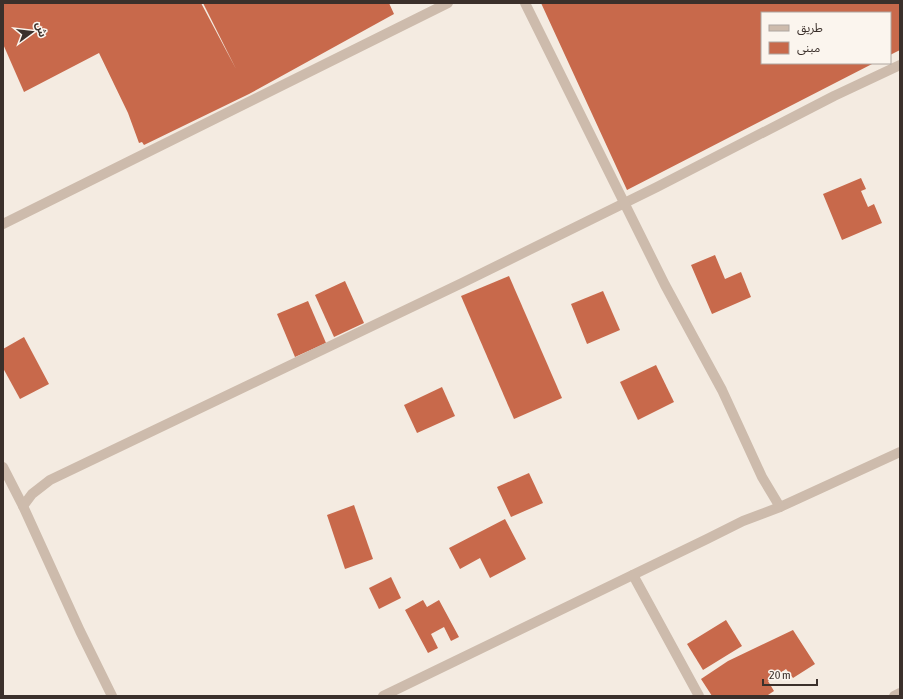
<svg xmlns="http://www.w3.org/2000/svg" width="903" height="699" font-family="'Asap Condensed','Noto Sans Arabic',sans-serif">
	<rect width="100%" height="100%" fill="#f4ebe1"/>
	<g fill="#c8694b">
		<path d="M 3,3 L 201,3 L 236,69 L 203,3 L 389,3 L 394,14 L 249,94 L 144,145 L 142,142 L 139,143 L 128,113 L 99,53 L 24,92 L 3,44 Z"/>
		<path d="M 541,3 L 900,3 L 900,50 L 890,55 L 890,13 L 762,13 L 762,63 L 874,63 L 627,190 Z"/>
		<path d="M 861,178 L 866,189 L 861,191 L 868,207 L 874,204 L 882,223 L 842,240 L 823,194 Z"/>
		<path d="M 715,255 L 725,279 L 741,272 L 751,297 L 712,314 L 691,265 Z"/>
		<path d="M 509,276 L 562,398 L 514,419 L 461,296 Z"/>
		<path d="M 345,281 L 364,323 L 334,337 L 315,295 Z"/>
		<path d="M 603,291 L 620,330 L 587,344 L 571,304 Z"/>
		<path d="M 308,301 L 326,343 L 295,357 L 277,314 Z"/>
		<path d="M 24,337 L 49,384 L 20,399 L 3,368 L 3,349 Z"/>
		<path d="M 656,365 L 674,402 L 638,420 L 620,382 Z"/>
		<path d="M 442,387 L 455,416 L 417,433 L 404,405 Z"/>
		<path d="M 529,473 L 543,503 L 511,517 L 497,487 Z"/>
		<path d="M 354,505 L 373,559 L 345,569 L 327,515 Z"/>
		<path d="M 505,519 L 526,559 L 490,578 L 480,558 L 460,569 L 449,548 Z"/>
		<path d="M 391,577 L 401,598 L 379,609 L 369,588 Z"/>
		<path d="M 423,600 L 427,607 L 439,600 L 459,637 L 451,641 L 444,627 L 431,634 L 438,648 L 428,653 L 405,610 Z"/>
		<path d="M 726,620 L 742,646 L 703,670 L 687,644 Z"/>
		<path d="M 793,630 L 815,664 L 793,678 L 786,669 L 768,681 L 774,691 L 768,695 L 768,696 L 712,696 L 701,679 L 728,661 Z"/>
	</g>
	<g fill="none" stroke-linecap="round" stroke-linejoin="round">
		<g stroke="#cdbbac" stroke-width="10">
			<path d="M 3,224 L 448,3"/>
			<path d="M 3,467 L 23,506 L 80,631 L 112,696"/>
			<path d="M 23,506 L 32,494 L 50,480 L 462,283 L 657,187 L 834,96 L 900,65"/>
			<path d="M 780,507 L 900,452"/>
			<path d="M 633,575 L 699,696"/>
			<path d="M 383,696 L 707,539 L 743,521 L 780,507 L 762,477 L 722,390 L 665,285 L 525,3"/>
			<path d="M 894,696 L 900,693"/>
		</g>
	</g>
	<rect width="903" height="699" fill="none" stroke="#3b302b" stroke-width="8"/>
	<rect x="761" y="12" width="130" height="52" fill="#fbf5ee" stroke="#aea6a0"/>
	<rect x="769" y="25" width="20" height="6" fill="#cdbbac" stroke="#aea6a0"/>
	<text x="797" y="32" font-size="12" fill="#3b302b">طريق</text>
	<rect x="769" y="42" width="20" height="12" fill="#c8694b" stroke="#aea6a0"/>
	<text x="797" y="52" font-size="12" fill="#3b302b">مبنى</text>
	<g transform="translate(32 32) rotate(75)" stroke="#fbf5ee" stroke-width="3" paint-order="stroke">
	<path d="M0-3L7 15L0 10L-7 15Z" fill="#3b302b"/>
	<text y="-6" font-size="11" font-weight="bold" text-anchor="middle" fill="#3b302b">ش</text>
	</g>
	<path d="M763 679v6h54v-6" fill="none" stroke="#3b302b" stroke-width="2"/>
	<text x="769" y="679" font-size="12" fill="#3b302b" stroke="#fbf5ee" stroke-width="3" paint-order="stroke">20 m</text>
</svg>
